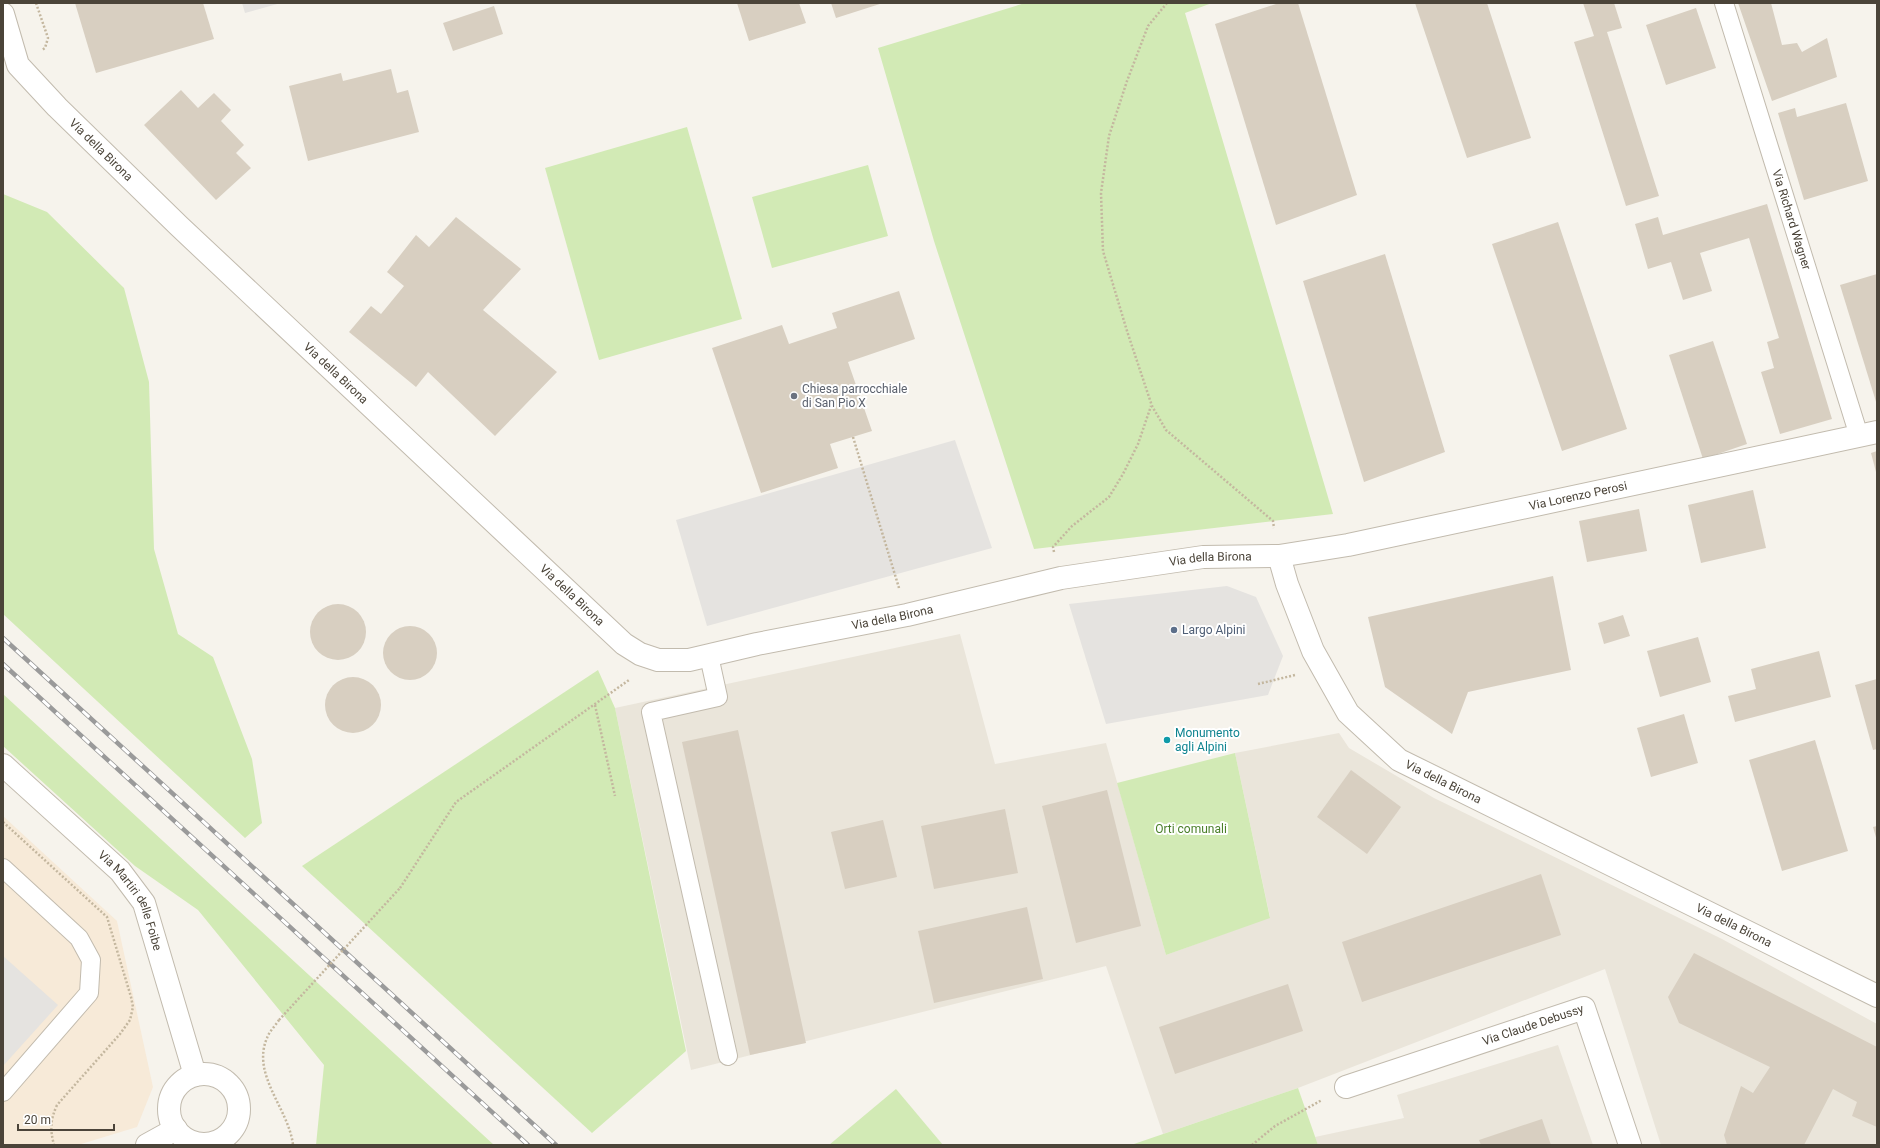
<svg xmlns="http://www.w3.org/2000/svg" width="1880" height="1148" font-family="Roboto,sans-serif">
	<rect width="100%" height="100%" fill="#f6f3ec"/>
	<g fill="#eae5da">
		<path d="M 960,634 L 995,764 L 1106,743 L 1166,955 L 1270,917 L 1235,753 L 1339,733 L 1349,748 L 1434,798 L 1722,939 L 1877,1024 L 1877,1145 L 1661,1145 L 1605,969 L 1298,1088 L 1163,1134 L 1106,966 L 691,1070 L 615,708 Z"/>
		<path d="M 1558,1045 L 1593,1145 L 1318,1145 L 1315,1137 L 1404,1118 L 1397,1095 Z"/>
	</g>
	<path fill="#f7ead8" d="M 3,816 L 117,921 L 153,1087 L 137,1127 L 78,1145 L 3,1145 Z"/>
	<g fill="#d2eab5">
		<path d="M 1025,3 L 1212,3 L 1185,13 L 1333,514 L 1034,549 L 934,241 L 878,48 Z"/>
		<path d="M 687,127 L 742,319 L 599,360 L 545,168 Z"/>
		<path d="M 868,165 L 888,236 L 772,268 L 752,197 Z"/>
		<path d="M 3,194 L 47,212 L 124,288 L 149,382 L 154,549 L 178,634 L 213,657 L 252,759 L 262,823 L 245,838 L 3,614 Z"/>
		<path d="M 598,670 L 615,708 L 686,1051 L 592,1133 L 302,866 Z"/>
		<path d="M 3,694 L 494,1145 L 316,1145 L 324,1065 L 198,910 L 135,866 L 3,746 Z"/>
		<path d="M 1235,753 L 1270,918 L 1166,955 L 1117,783 Z"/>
		<path d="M 1298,1088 L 1318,1145 L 1131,1145 Z"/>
		<path d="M 896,1089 L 943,1145 L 829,1145 Z"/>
	</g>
	<g fill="#e5e3e0">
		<path d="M 242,3 L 281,3 L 245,13 Z"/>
		<path d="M 955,440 L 992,548 L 707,626 L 676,520 Z"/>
		<path d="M 1227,586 L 1256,597 L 1283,656 L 1268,695 L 1106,724 L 1069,604 Z"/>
		<path d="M 3,956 L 58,1005 L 3,1066 Z"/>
	</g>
	<g fill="#d8cfc1">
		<path d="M 75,3 L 203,3 L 214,39 L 96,73 Z"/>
		<path d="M 737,3 L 799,3 L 806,23 L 749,41 Z"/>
		<path d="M 831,3 L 883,3 L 836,18 Z"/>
		<path d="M 1279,3 L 1298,3 L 1357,195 L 1276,225 L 1215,24 Z"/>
		<path d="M 1415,3 L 1487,3 L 1531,138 L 1467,158 Z"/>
		<path d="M 1583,3 L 1614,3 L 1622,28 L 1607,32 L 1659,196 L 1626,206 L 1574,42 L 1594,36 Z"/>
		<path d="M 1738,3 L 1771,3 L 1782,45 L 1797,43 L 1802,52 L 1827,38 L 1837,77 L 1772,101 Z"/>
		<path d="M 494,6 L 503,34 L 453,51 L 443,23 Z"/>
		<path d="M 1696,8 L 1716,68 L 1666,85 L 1646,25 Z"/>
		<path d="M 391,69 L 397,93 L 408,90 L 419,132 L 308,161 L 289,86 L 341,73 L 343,81 Z"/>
		<path d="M 181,90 L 198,108 L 214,93 L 231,110 L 221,121 L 244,145 L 236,153 L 251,168 L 216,200 L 144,125 Z"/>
		<path d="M 1846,103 L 1868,181 L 1804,200 L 1778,113 L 1795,108 L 1797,117 Z"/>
		<path d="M 1767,204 L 1832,419 L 1780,434 L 1761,372 L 1774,368 L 1767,342 L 1779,338 L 1749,238 L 1700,253 L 1712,291 L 1683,300 L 1671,262 L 1648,269 L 1635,224 L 1658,217 L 1663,235 Z"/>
		<path d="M 456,217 L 521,269 L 483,310 L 557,372 L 495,436 L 428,372 L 416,387 L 349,332 L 371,306 L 381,314 L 404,286 L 387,272 L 416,235 L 429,247 Z"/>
		<path d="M 1558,222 L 1627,429 L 1562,451 L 1492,244 Z"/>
		<path d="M 1385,254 L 1445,452 L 1364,482 L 1303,281 Z"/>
		<path d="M 1877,274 L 1877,405 L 1840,285 Z"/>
		<path d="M 899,291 L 915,339 L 848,362 L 872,431 L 830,444 L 838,468 L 761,493 L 712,348 L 782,325 L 789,344 L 837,328 L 832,313 Z"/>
		<path d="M 1713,341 L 1747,444 L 1703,459 L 1669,355 Z"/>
		<path d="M 1877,451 L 1877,472 L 1876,472 L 1871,453 Z"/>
		<path d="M 1753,490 L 1766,548 L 1701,563 L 1688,505 Z"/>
		<path d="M 1639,509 L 1647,551 L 1587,562 L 1579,521 Z"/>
		<path d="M 1553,576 L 1571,670 L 1468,692 L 1452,734 L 1385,687 L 1368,617 Z"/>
		<circle cx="338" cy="632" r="28"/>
		<path d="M 1623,615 L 1630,636 L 1604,644 L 1598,623 Z"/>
		<circle cx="410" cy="653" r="27"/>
		<path d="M 1698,637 L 1711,682 L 1660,697 L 1647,651 Z"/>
		<path d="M 1819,651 L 1831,697 L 1735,722 L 1728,696 L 1756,689 L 1751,669 Z"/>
		<circle cx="353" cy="705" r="28"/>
		<path d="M 1877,679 L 1877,749 L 1873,750 L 1855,685 Z"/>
		<path d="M 1684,714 L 1698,763 L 1651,777 L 1637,728 Z"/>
		<path d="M 738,730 L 806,1043 L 750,1055 L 682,742 Z"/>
		<path d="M 1815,740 L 1848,851 L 1782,871 L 1749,760 Z"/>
		<path d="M 1351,770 L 1401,807 L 1367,854 L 1317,817 Z"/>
		<path d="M 1107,790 L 1141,926 L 1076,943 L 1042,806 Z"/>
		<path d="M 1005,809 L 1018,873 L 934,889 L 921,826 Z"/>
		<path d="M 883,820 L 897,877 L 845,889 L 831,832 Z"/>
		<path d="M 1877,826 L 1877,841 L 1873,827 Z"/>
		<path d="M 1541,874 L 1561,935 L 1362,1002 L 1342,942 Z"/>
		<path d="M 1027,907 L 1043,979 L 934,1003 L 918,931 Z"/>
		<path d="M 1694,953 L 1877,1047 L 1877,1127 L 1852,1116 L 1857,1102 L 1833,1089 L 1804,1145 L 1727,1145 L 1724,1135 L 1741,1086 L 1753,1093 L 1770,1067 L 1679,1023 L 1668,997 Z"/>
		<path d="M 1288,984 L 1303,1031 L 1175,1074 L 1159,1027 Z"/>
		<path d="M 1542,1119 L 1551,1145 L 1481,1145 L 1479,1140 Z"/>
	</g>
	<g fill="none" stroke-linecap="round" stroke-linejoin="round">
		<defs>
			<g id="service">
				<path id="s1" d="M 1724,3 L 1859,436"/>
				<path d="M 709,656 L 718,697 L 651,712 L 728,1056"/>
				<path d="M 3,868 L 79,938 L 91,960 L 89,993 L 3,1092"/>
			</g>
			<g id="minor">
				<path id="s2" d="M 3,14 L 18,65 L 57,107 L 179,226 L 624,644 L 640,654 L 658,660 L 689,660 L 757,644 L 907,615 L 1061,578 L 1203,557 L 1279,556 L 1348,545 L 1877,432"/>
				<path id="s3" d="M 1279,556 L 1287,584 L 1313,651 L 1348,713 L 1399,760 L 1877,996"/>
				<path id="s4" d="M 3,765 L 120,871 L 144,903 L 195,1075"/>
				<circle cx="204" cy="1109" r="35"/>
				<path id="s5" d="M 1346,1087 L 1584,1008 L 1630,1145"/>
				<path d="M 147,1145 L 176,1129"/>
			</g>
		</defs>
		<use href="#service" stroke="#c2bbae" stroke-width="20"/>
		<use href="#minor" stroke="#c2bbae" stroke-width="24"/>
		<g stroke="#c4b79f" stroke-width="2.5" stroke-dasharray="2 2" stroke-linecap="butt">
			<path d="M 36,3 L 48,38 L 45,48 L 42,50"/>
			<path d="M 1167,3 L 1148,26 L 1127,81 L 1109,136 L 1101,193 L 1103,251 L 1127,331 L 1152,406 L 1166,430 L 1273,521 L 1274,528"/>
			<path d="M 853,437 L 899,588"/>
			<path d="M 1054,552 L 1053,547 L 1072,526 L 1109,497 L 1123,474 L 1138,444 L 1151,406"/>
			<path d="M 1258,684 L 1295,675"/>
			<path d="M 595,705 L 615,796"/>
			<path d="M 3,822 L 107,917 L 131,997 L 133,1007 L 130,1020 L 120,1034 L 57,1105 C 50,1121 50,1129 54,1145"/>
			<path d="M 400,888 L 456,802 L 629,680"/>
			<path d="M 279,1020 C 275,1026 269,1032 267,1038 C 251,1075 289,1109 293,1145"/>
			<path d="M 1252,1145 L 1275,1126 L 1322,1100"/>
		</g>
		<use href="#service" stroke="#fff" stroke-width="18"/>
		<use href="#minor" stroke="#fff" stroke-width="22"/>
		<defs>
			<g id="rail">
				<path d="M 3,638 L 556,1145"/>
				<path d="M 3,664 L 528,1145"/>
			</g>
		</defs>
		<use href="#rail" stroke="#9a9a9a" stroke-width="4.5"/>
		<use href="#rail" stroke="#fff" stroke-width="3" stroke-dasharray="9" stroke-linecap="butt"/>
		<path stroke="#c4b79f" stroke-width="2.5" stroke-dasharray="2 2" stroke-linecap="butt" d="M 279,1020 L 400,888"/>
	</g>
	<circle fill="#6b7280" stroke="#fff" stroke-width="1.5" cx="794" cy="396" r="4"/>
	<circle fill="#5c6f8a" stroke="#fff" stroke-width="1.5" cx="1174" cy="630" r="4"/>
	<circle fill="#0f9aa8" stroke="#fff" stroke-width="1.5" cx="1167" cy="740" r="4"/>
	<g text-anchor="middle" stroke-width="4" stroke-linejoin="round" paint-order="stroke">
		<g font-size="12" fill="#4b4439" stroke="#fff">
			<text dy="4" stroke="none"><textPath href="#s2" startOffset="172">Via della Birona</textPath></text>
			<text dy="4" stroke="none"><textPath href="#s1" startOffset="227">Via Richard Wagner</textPath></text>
			<text dy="4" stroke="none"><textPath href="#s2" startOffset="496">Via della Birona</textPath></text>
			<text dy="4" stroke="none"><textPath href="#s2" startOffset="1866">Via Lorenzo Perosi</textPath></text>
			<text dy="4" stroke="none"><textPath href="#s2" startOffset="1492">Via della Birona</textPath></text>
			<text dy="4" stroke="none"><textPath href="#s2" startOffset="820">Via della Birona</textPath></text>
			<text dy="4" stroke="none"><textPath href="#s2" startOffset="1168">Via della Birona</textPath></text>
			<text dy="4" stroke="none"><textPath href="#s3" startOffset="291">Via della Birona</textPath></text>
			<text dy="4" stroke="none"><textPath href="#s4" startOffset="189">Via Martiri delle Foibe</textPath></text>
			<text dy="4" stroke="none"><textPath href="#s3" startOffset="615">Via della Birona</textPath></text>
			<text dy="4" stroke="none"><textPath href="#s5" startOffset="197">Via Claude Debussy</textPath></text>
		</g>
		<g font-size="12" fill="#5b616d" stroke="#fff" text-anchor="start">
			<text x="802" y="393">Chiesa parrocchiale<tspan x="802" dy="14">di San Pio X</tspan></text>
		</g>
		<g font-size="12" fill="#4e5e75" stroke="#fff" text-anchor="start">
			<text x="1182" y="634">Largo Alpini</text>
		</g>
		<g font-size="12" fill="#0d838f" stroke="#fff" text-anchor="start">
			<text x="1175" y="737">Monumento<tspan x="1175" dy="14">agli Alpini</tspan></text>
		</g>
		<g font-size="12" fill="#4a7f2a" stroke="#fff">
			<text x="1191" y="833">Orti comunali</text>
		</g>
	</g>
	<rect width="1880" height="1148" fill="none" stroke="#4b4439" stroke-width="8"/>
	<path d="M18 1124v6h96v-6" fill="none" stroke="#4b4439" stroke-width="2"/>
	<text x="24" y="1124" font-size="12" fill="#4b4439" stroke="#ffffff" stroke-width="3" paint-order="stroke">20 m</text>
</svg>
